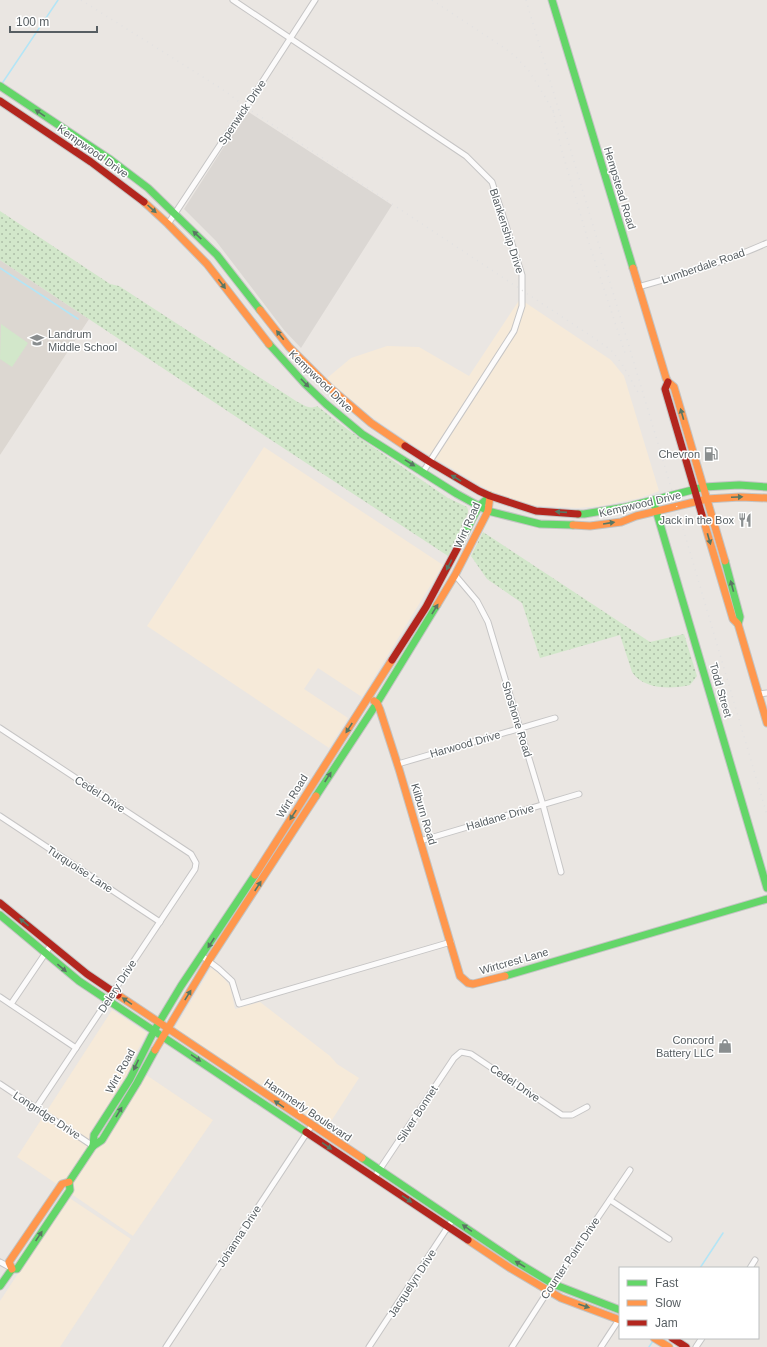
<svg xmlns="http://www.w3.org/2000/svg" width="767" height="1347" font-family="Arial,sans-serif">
	<defs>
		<pattern id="grass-dots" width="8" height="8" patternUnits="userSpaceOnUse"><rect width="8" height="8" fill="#d2e7ca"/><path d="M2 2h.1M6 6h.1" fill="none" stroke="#adbea7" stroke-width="1.8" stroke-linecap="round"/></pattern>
	</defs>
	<rect width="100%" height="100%" fill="#eae6e2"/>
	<g fill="#f6ead9">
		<path d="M 520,299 L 611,360 L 624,376 L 659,491 L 640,498 L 601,506 L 577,508 L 528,505 L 490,491 L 416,447 L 372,417 L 326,379 L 351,358 L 387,346 L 419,347 L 469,376 Z"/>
		<path d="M 264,447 L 443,565 L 362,697 L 318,668 L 304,689 L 348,718 L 329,748 L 147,626 Z"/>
		<path d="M 211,968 L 222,976 L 230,986 L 235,1009 L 260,1002 L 330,1056 L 337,1064 L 359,1078 L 326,1129 L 175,1028 Z"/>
		<path d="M 112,1010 L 147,1033 L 130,1064 L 213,1120 L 133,1236 L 17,1157 Z"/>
		<path d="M 68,1197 L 131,1239 L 60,1347 L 0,1347 L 0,1301 Z"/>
	</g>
	<path fill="#dbd7d3" d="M 247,111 L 392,205 L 301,348 L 284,330 L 216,241 L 184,209 Z"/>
	<path fill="#dcd7d1" d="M 0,260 L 89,319 L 0,455 Z"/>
	<g fill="url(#grass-dots)">
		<path d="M 0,211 L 110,284 L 119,286 L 296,401 C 304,405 309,410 317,406 L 351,432 L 448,498 L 467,507 L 468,510 L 468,513 L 448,556 L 262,434 L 0,260 Z"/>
		<path d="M 483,532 L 650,642 L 684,634 L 697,676 L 690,685 C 673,689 643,690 632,672 L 620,635 L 540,658 L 522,603 L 487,579 L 471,556 Z"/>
	</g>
	<path fill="#d2e7ca" d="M 1,324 L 28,343 L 12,367 L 0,359 Z"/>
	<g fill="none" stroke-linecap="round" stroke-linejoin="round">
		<g stroke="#b3e5f6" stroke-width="1.5">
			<path d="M 1,85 L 58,0"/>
			<path d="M 0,268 L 78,319"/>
			<path d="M 700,1268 L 723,1233"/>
			<path d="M 649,1347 L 653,1341"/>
		</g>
		<defs>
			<g id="street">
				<path d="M 233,0 L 466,156 L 492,182 L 522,275 L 522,306 L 514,331 L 423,472"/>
				<path d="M 168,224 L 228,133 L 246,107 L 315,0"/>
				<path d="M 638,287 C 682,275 725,262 767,243"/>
				<path d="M 455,575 L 477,601 L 488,622 L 543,805 L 561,872"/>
				<path d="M 759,694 L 767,693"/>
				<path d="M 0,728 L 191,854 L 196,863 L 195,869 L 36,1108"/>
				<path d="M 398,764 L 555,718"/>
				<path d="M 0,816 L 160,922"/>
				<path d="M 420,841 L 579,794"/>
				<path d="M 202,956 L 219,969 L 232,981 L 239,1004 L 451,942"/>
				<path d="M 0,997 L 76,1048"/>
				<path d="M 11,1004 L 51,945"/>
				<path d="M 0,1084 L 93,1146"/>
				<path d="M 374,1178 L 454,1058 L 461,1052 L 471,1054 L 562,1115 L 572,1115 L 587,1107"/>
				<path d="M 610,1200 L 669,1239"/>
				<path d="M 0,1262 L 11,1268"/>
				<path d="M 750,1268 L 755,1260"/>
				<path d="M 166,1347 L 312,1125"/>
				<path d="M 369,1347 L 453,1219"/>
				<path d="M 512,1347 L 548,1291 L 630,1170"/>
				<path d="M 601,1347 L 620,1318"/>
				<path d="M 696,1347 L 702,1338"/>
			</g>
			<g id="fast">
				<path d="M 552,0 L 633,268"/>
				<path d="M 0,86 L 111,160 L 148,188 L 217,255 L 260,310"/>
				<path d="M 269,344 L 305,384 L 326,404 L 362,434 L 457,494 L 488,511 L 540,524 L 573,525"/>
				<path d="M 653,500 L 767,888"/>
				<path d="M 578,514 L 584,514 L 626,507 L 704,487 L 739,485 L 767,487"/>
				<path d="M 459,545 L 479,506 L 490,496"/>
				<path d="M 725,561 L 740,617 L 738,624"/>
				<path d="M 316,796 L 377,703 L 437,605"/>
				<path d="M 0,915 L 79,981 L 306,1132"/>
				<path d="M 505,976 L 767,899"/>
				<path d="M 93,1146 L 94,1135 L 130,1079 L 154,1031 L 181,986 L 255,875"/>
				<path d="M 362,1158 L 515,1261 L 553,1284 L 620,1310"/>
				<path d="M 12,1269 L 17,1269 L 70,1190 L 69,1182 L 93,1146 L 102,1140 L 137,1083 L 155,1050"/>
				<path d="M 0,1286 L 12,1269"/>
			</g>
			<g id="slow">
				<path d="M 144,202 L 168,224 L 207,264 L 269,344"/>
				<path d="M 633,268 L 666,378 L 668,382 L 674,387 L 725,561"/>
				<path d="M 260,310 L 289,347 L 330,388 L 371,423 L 405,446"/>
				<path d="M 702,515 L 733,619 L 738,624 L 767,723"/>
				<path d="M 573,525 L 590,526 L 621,522 L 636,516 L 707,499 L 740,497 L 767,498"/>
				<path d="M 437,605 L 455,575 L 488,511 L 490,496"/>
				<path d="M 374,701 L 377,703 L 380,710 L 399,769 L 460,976 L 468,983 L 473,984 L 505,976"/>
				<path d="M 255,875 L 392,660"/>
				<path d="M 118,995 L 362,1158"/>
				<path d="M 155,1050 L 209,960 L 316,796"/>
				<path d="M 468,1240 L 510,1268 L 561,1298 L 620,1320"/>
				<path d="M 12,1269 L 9,1262 L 62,1184 L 69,1182"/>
				<path d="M 654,1338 L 669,1347"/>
			</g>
			<g id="jam">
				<path d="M 0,101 L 91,162 L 144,202"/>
				<path d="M 668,382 L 665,389 L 702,515"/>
				<path d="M 405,446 L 430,462 L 479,491 L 490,496 L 536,511 L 578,514"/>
				<path d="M 392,660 L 426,607 L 459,545"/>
				<path d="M 0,903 L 87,974 L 118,995"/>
				<path d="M 306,1132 L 468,1240"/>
				<path d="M 672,1338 L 686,1347"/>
			</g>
		</defs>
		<use href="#street" stroke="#c6c5c5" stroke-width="7"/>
		<use href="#fast" stroke="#c4c4c4" stroke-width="9"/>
		<use href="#slow" stroke="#c4c4c4" stroke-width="9"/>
		<use href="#jam" stroke="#c4c4c4" stroke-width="9"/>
		<use href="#street" stroke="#fcfbfb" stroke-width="5"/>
		<use href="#fast" stroke="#63d668" stroke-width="7"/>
		<use href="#slow" stroke="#ff974d" stroke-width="7"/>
		<use href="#jam" stroke="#b3261e" stroke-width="7"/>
		<g stroke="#e2e1e1" stroke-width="1.5" stroke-dasharray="1 5" stroke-linecap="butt">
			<path d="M 81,0 L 222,89 L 246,107 L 594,338 L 611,350 L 622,364 L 639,394"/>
			<path d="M 432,0 L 503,47 L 515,56 L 529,71 L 544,95 L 555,115"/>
			<path d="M 526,0 L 673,494 L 767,815"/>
			<path d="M 553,110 L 561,148 L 588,240 L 625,353"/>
		</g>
	</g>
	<defs><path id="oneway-solid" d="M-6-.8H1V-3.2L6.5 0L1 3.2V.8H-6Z"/></defs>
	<g fill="#597663">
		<use href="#oneway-solid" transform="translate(40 113) rotate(-146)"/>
		<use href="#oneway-solid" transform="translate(152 209) rotate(42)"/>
		<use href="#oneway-solid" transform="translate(197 235) rotate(-136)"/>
		<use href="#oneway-solid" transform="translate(222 284) rotate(53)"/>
		<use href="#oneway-solid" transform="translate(280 335) rotate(-128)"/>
		<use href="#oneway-solid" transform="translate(305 383) rotate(46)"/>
		<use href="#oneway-solid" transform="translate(682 414) rotate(-106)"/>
		<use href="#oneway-solid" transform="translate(410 463) rotate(32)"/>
		<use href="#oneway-solid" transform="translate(456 478) rotate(-149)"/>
		<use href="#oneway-solid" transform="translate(737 497) rotate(-2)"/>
		<use href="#oneway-solid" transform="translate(561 512) rotate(-176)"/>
		<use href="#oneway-solid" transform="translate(609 523) rotate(-9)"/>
		<use href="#oneway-solid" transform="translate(709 539) rotate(74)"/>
		<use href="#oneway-solid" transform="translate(449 565) rotate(117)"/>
		<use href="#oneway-solid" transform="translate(732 586) rotate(-105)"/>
		<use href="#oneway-solid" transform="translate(435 609) rotate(-58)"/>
		<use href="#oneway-solid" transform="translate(349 728) rotate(123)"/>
		<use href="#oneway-solid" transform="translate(328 777) rotate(-57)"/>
		<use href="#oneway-solid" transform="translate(293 815) rotate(123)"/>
		<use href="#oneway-solid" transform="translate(258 886) rotate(-57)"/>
		<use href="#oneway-solid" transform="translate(24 922) rotate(-139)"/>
		<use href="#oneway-solid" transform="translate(211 943) rotate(123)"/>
		<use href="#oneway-solid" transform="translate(62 968) rotate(40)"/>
		<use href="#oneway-solid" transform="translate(188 995) rotate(-58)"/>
		<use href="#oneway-solid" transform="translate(127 1001) rotate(-146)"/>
		<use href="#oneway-solid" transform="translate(196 1058) rotate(34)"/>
		<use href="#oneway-solid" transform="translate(136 1065) rotate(115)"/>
		<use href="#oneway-solid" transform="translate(279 1104) rotate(-146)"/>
		<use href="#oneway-solid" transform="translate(119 1112) rotate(-59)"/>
		<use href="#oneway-solid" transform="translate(327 1146) rotate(34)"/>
		<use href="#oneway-solid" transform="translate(407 1199) rotate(34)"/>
		<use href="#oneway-solid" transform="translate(467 1228) rotate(-145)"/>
		<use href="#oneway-solid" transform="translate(39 1236) rotate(-56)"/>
		<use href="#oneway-solid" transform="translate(520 1264) rotate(-149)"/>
		<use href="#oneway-solid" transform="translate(584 1306) rotate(19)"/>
	</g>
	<defs>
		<symbol id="school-bare" viewBox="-9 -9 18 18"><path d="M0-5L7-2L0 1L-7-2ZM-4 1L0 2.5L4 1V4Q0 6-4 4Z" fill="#8a8e8f" stroke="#fff" stroke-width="2.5" paint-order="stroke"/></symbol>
		<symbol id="fuel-bare" viewBox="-9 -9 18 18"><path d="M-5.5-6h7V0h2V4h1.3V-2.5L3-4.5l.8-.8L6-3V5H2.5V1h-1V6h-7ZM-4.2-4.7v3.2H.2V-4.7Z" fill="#8a8e8f" stroke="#fff" stroke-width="2.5" paint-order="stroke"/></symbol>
		<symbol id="restaurant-bare" viewBox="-9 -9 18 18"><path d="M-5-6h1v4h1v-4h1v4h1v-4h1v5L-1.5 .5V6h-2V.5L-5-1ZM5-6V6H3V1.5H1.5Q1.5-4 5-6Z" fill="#8a8e8f" stroke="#fff" stroke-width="2.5" paint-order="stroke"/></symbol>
		<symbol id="shop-bare" viewBox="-9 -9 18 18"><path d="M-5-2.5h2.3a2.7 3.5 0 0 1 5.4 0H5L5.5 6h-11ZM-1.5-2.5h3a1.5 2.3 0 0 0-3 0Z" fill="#8a8e8f" stroke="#fff" stroke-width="2.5" paint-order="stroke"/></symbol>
	</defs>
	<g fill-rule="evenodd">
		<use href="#school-bare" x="27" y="330" width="20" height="20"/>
		<use href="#fuel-bare" x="701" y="444" width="20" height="20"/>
		<use href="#restaurant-bare" x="735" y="510" width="20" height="20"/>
		<use href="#shop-bare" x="715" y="1036" width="20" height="20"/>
	</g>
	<g text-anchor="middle" stroke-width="3" stroke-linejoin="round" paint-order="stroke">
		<g font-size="11" fill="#575e62" stroke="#fff">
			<text transform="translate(242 112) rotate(-56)" y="4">Spenwick Drive</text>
			<text transform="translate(93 151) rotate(35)" y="4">Kempwood Drive</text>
			<text transform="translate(620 188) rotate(73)" y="4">Hempstead Road</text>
			<text transform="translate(507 231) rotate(72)" y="4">Blankenship Drive</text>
			<text transform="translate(703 266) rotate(-19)" y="4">Lumberdale Road</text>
			<text transform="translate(321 381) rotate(44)" y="4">Kempwood Drive</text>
			<text transform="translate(640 504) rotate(-13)" y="4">Kempwood Drive</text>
			<text transform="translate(467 525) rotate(-66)" y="4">Wirt Road</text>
			<text transform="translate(721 690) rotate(74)" y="4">Todd Street</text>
			<text transform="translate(517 719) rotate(73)" y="4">Shoshone Road</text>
			<text transform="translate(465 744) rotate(-16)" y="4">Harwood Drive</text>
			<text transform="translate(100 794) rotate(33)" y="4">Cedel Drive</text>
			<text transform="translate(292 796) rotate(-58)" y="4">Wirt Road</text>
			<text transform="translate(424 814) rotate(73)" y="4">Kilburn Road</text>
			<text transform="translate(500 817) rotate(-16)" y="4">Haldane Drive</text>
			<text transform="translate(80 869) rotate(33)" y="4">Turquoise Lane</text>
			<text transform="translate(514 961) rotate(-16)" y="4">Wirtcrest Lane</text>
			<text transform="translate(117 986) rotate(-57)" y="4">Delery Drive</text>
			<text transform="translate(120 1071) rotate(-61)" y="4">Wirt Road</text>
			<text transform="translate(515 1083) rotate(34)" y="4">Cedel Drive</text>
			<text transform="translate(308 1110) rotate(34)" y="4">Hammerly Boulevard</text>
			<text transform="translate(417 1114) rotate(-57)" y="4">Silver Bonnet</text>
			<text transform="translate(47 1115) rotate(33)" y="4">Longridge Drive</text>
			<text transform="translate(239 1236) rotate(-57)" y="4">Johanna Drive</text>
			<text transform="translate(570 1258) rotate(-56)" y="4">Counter Point Drive</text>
			<text transform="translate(412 1283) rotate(-57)" y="4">Jacquelyn Drive</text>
		</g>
		<g font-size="11" fill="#575e62" stroke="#fff" text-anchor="end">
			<text x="48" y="338" text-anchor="start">Landrum<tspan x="48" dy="13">Middle School</tspan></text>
			<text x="700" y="458">Chevron</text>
			<text x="734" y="524">Jack in the Box</text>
			<text x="714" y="1044">Concord<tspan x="714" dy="13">Battery LLC</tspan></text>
		</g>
	</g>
	<rect x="619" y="1267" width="140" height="72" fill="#ffffff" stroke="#bcbfc0"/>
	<rect x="627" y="1280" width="20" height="6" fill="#63d668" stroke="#bcbfc0"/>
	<text x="655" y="1287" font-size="12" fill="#575e62">Fast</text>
	<rect x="627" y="1300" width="20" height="6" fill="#ff974d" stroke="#bcbfc0"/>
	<text x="655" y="1307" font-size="12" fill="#575e62">Slow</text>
	<rect x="627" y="1320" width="20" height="6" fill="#b3261e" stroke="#bcbfc0"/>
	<text x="655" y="1327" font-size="12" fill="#575e62">Jam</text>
	<path d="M10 26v6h87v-6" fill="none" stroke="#575e62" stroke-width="2"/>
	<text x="16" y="26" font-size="12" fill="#575e62" stroke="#ffffff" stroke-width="3" paint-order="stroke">100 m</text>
</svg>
